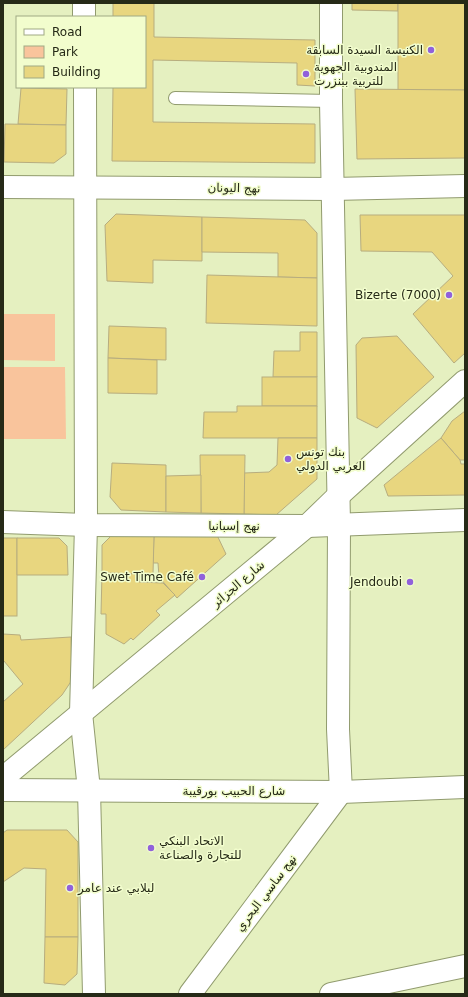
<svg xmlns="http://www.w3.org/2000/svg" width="468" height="997" font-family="'DejaVu Sans','Noto Naskh Arabic',sans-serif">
	<rect width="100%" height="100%" fill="#e5f0c0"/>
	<g fill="#f9c49c">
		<path d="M 3,314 L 55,314 L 55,361 L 3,360 Z"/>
		<path d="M 65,367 L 66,439 L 3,439 L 3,367 Z"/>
	</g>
	<g fill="#e8d67f" stroke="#b7ad7f">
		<path d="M 113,3 L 154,3 L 154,37 L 315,40 L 315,86 L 297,85 L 297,63 L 153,60 L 153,122 L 315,124 L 315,163 L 112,161 L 113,87 L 145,87 L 145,17 L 113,17 Z"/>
		<path d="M 352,3 L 398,3 L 398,11 L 352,10 Z"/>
		<rect x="398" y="3" width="67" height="87"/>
		<path d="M 21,88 L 67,89 L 66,125 L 18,124 Z"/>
		<path d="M 355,89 L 465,90 L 465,158 L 357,159 Z"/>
		<path d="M 5,124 L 66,125 L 66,154 L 54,163 L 4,162 Z"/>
		<path d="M 116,214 L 202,217 L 202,261 L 153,260 L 153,283 L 107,281 L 105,225 Z"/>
		<path d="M 360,215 L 465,215 L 465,353 L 454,363 L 413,314 L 453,276 L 432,252 L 361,251 Z"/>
		<path d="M 202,217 L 305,220 L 317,233 L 317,278 L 278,277 L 278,253 L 202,252 Z"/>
		<path d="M 207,275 L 317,278 L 317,326 L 206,323 Z"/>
		<path d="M 109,326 L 166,328 L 166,360 L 108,358 Z"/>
		<path d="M 300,332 L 317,332 L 317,377 L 273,377 L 274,351 L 300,351 Z"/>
		<path d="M 397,336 L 434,377 L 377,428 L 357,418 L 356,345 L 362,338 Z"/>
		<path d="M 108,358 L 157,360 L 157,394 L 108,393 Z"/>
		<rect x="262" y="377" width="55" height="29"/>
		<path d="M 237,406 L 317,406 L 317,438 L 203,438 L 204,412 L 237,412 Z"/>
		<path d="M 465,411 L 465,460 L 460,460 L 441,438 L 452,421 Z"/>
		<path d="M 278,438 L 317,438 L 317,479 L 276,515 L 244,514 L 244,473 L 269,472 L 277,465 Z"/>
		<path d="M 441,438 L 460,460 L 461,464 L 465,464 L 465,495 L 388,496 L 384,485 Z"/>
		<path d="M 200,455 L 245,455 L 244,514 L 201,513 Z"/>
		<path d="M 112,463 L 166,465 L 166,512 L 121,510 L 110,497 Z"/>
		<path d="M 201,475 L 201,513 L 166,512 L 166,476 Z"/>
		<path d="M 216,533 L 226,554 L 177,598 L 159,577 L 158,563 L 153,563 L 154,536 Z"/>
		<path d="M 112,535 L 154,536 L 153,574 L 102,573 L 102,545 Z"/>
		<rect x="3" y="538" width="14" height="78"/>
		<path d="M 17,538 L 59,538 L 67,546 L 68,575 L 17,575 Z"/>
		<path d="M 102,573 L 139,574 L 139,582 L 163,583 L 175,595 L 156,611 L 160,615 L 133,640 L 131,638 L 124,644 L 106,634 L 106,614 L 101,614 Z"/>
		<path d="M 3,634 L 20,635 L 21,640 L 71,637 L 72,680 L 62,695 L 3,750 L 3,702 L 23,684 L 4,661 L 3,662 Z"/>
		<path d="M 7,830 L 67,830 L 78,842 L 78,937 L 45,937 L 46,869 L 24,868 L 3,882 L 3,833 Z"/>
		<path d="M 45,937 L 78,937 L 77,974 L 65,985 L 44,983 Z"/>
	</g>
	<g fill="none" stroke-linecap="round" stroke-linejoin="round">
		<defs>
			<path id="lane" d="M 175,98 L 331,101"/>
			<g id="street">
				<path d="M 84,3 L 84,17"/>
				<path d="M 85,87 L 86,525 L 81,713 L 89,790 L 94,994"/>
				<path d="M 3,187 L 333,189 L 465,186"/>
				<path d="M 3,522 L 86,525 L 307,526 L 465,520"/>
				<path d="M 3,778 L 307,526 L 338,496 L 465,381"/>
				<path d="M 190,994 L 341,792 L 338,729 L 339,524 L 331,101 L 331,3"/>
				<path d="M 331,994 L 465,966"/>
			</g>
			<path id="secondary" d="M 3,790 L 341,792 L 465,787"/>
		</defs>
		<use href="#lane" stroke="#919b6e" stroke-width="14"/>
		<use href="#street" stroke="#919b6e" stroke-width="24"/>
		<use href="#secondary" stroke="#919b6e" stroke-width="24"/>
		<use href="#lane" stroke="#fff" stroke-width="12"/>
		<use href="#street" stroke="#fff" stroke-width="22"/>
		<use href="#secondary" stroke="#fff" stroke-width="22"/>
	</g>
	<g fill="#9061db" stroke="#f2fdcd" stroke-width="1.5">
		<circle cx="431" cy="50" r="4"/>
		<circle cx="306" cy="74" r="4"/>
		<circle cx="449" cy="295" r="4"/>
		<circle cx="288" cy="459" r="4"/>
		<circle cx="202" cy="577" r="4"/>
		<circle cx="410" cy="582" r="4"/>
		<circle cx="151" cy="848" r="4"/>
		<circle cx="70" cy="888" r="4"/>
	</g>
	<g text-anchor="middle" stroke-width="3" stroke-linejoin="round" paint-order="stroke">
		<g font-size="12" fill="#262a17" stroke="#f2fdcd" text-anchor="end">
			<text x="423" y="54">الكنيسة السيدة السابقة</text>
			<text x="314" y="71" text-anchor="start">المندوبية الجهوية<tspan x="314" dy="14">للتربية ببنزرت</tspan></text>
			<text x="441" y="299">Bizerte (7000)</text>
			<text x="296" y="456" text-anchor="start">بنك تونس<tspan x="296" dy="14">العربي الدولي</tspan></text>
			<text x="194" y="581">Swet Time Café</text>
			<text x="402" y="586">Jendoubi</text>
			<text x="159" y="845" text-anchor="start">الاتحاد البنكي<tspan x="159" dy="14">للتجارة والصناعة</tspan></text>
			<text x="78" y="892" text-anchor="start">لبلابي عند عامر</text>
		</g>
		<g font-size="12" fill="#262a17" stroke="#f2fdcd">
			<text transform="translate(234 188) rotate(1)" y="4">نهج اليونان</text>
			<text x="234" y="530">نهج إسبانيا</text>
			<text transform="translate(238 584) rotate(-40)" y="4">شارع الجزائر</text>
			<text x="234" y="795">شارع الحبيب بورقيبة</text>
			<text transform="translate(266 893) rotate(-53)" y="4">نهج ساسي البحري</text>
		</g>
	</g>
	<rect width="468" height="997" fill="none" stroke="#262a17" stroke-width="8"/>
	<rect x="16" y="16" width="130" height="72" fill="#f2fdcd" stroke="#a0a984"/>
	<rect x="24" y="29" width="20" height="6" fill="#ffffff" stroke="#a0a984"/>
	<text x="52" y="36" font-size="12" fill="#262a17">Road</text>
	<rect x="24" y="46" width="20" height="12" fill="#f9c49c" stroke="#a0a984"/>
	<text x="52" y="56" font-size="12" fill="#262a17">Park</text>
	<rect x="24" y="66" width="20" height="12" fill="#e8d67f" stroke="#a0a984"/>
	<text x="52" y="76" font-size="12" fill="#262a17">Building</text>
</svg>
